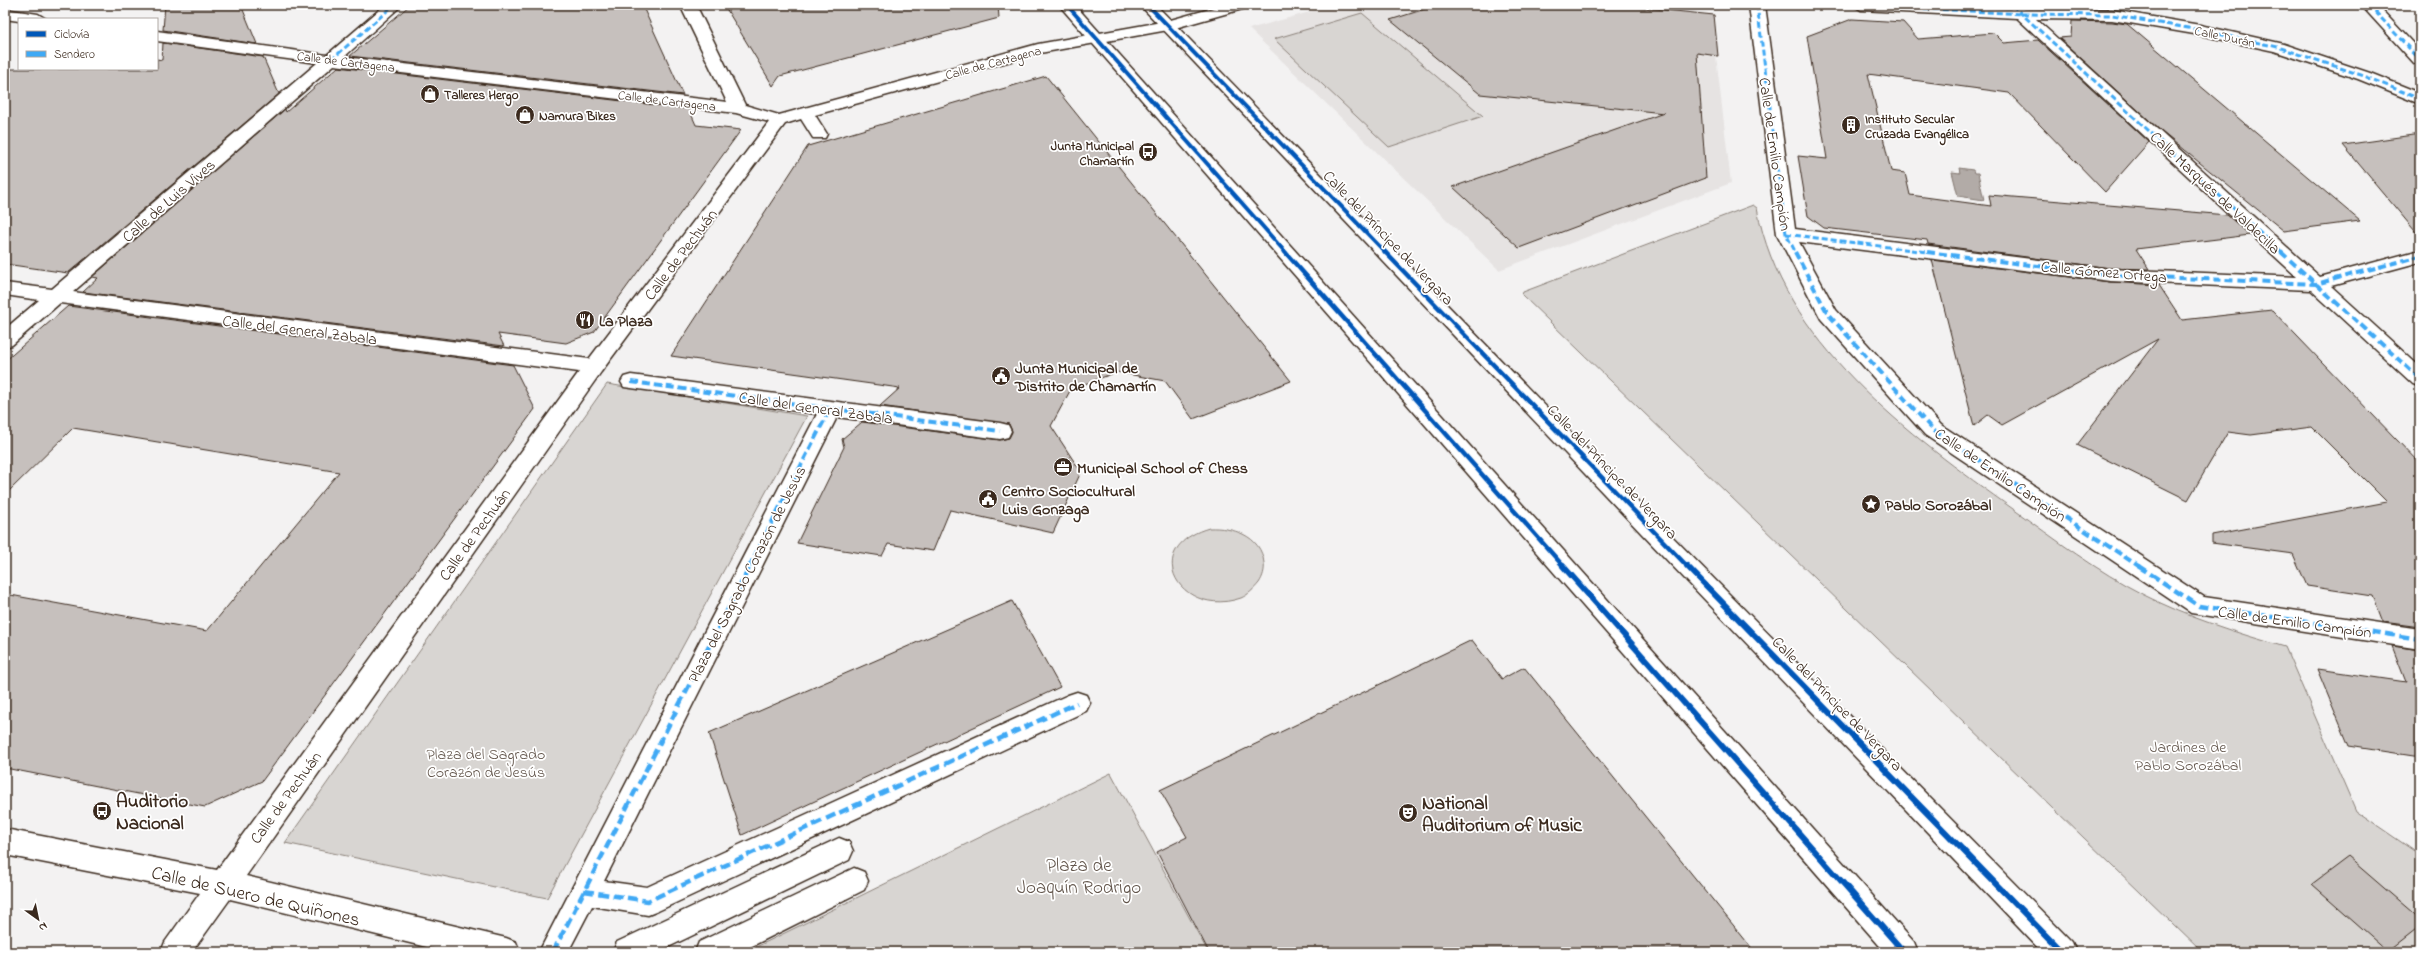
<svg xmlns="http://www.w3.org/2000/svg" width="2425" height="957" font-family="'Indie Flower',sans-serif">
	<rect width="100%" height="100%" fill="#f3f2f2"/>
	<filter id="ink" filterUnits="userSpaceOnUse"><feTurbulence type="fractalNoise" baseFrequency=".025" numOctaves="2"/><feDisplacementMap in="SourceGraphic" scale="8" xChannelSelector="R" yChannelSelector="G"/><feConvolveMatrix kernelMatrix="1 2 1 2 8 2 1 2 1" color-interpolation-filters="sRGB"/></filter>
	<g filter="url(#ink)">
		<path fill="#e6e3e2" d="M 1335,5 L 1513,5 L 1683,53 L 1716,56 L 1731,183 L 1499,270 L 1249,29 Z"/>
		<g fill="#d8d5d2" stroke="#8a8078">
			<path d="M 1362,13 L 1483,116 L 1389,147 L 1274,39 Z"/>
			<path d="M 1753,205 L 1757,208 C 1781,341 1910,436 2013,509 C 2055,539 2097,571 2144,595 C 2189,618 2237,633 2285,647 L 2356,811 L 2420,855 L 2420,952 L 2202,952 L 1522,295 L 1523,292 Z"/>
			<path d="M 607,384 L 807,416 L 547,898 L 285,843 Z"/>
			<path d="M 1209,528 C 1232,527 1261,535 1264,563 C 1265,570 1263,577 1259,583 C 1254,589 1248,595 1241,598 C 1180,619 1139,548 1209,528 Z"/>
			<path d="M 1111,773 L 1208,952 L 746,952 Z"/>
		</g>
		<path fill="#b2aba7" stroke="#827770" d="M 1959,168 L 1973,170 L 1974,173 L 1978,173 L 1984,200 L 1958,196 L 1952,172 L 1960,173 Z"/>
		<g fill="#c6c0bd" stroke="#3b2a1e">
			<path d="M 165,5 L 241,5 L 257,44 L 163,30 Z"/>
			<path d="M 410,5 L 642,5 L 683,95 L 350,56 Z"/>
			<path d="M 724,5 L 998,5 L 999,18 L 780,76 L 773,86 Z"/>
			<path d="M 1438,5 L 1615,5 L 1714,15 L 1718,56 L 1697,53 L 1706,178 L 1519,248 L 1453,187 L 1664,113 L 1480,94 L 1390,20 Z"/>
			<path d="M 2072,5 L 2105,5 L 2109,8 L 2072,8 Z"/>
			<path d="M 1852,19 L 1903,22 L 1918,39 L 1994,33 L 2004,43 L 2038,40 L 2149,142 L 2105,192 L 2009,93 L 1868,74 L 1891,171 L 1905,173 L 1910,195 L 1991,206 L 1989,195 L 2227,215 L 2250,235 L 2136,249 L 2149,269 L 2110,268 L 1928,244 L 1927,240 L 1824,228 L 1808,216 L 1798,156 L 1827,159 L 1807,36 Z"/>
			<path d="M 2072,21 L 2112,22 L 2127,24 L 2360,221 L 2284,231 L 2163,133 L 2059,38 L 2071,37 Z"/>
			<path d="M 163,43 L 263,57 L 279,94 L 68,273 L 5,264 L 5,69 L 157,69 L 157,59 L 162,60 Z"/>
			<path d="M 338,67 L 689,109 L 696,125 L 741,130 L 594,332 L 566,343 L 498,334 L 504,346 L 83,292 L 98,278 L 92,277 L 285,109 L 286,112 Z"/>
			<path d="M 1046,76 L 1291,381 L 1193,419 L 1165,381 L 1117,372 L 1071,389 L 1051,426 L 1081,472 L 1053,533 L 950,510 L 933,551 L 888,544 L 882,556 L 797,543 L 844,447 L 842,439 L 862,422 L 1000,440 L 1009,438 L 1012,432 L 1009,424 L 880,406 L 900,388 L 671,356 L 808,146 Z"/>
			<path d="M 2420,134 L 2420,237 L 2343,145 Z"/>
			<path d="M 1932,260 L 2110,282 L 2159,285 L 2182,320 L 2272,310 L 2420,464 L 2420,627 L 2383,622 L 2373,596 L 2307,586 L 2293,554 L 2212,543 L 2212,535 L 2387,502 L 2312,427 L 2251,435 L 2228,432 L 2188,500 L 2077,445 L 2158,339 L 2002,425 L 1988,415 L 1974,426 Z"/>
			<path d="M 68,306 L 513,365 L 535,409 L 262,781 L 205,807 L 5,768 L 5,594 L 207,631 L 339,472 L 73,428 L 5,495 L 5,361 Z"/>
			<path d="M 1012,601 L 1060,687 L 742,835 L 709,733 Z"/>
			<path d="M 1472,640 L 1502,679 L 1524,667 L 1755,952 L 1209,952 L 1157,852 L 1187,837 L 1160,790 Z"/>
			<path d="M 2392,646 L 2420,650 L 2420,757 L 2349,746 L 2317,669 L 2406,682 Z"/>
			<path d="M 2348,857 L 2420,919 L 2420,926 L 2388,951 L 2312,884 Z"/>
		</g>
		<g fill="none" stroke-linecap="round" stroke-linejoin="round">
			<defs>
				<g id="minor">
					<path d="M 385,5 L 402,5 L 344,57 L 727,102 L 680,5 L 696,5 L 745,105 L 779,115 L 1038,44 L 1167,21 L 1224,5 L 1249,5 L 1246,8 L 1168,30 L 1040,53 L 815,115 L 827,134 L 825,138 L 813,138 L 801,119 L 785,124 L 601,372 L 246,876 L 506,938 L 516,942 L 520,952 L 447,952 L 230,899 L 192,952 L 161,952 L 165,942 L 200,893 L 5,855 L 5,829 L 217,870 L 579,372 L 60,303 L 12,345 L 5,347 L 5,329 L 39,300 L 5,295 L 5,283 L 52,289 L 317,63 L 157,41 L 157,31 L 327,55 ZM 334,65 L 736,113 L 769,122 L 589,359 L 73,292 Z"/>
					<path d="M 1749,5 L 1765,5 L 1795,229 L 2110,269 L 2297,277 L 2017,18 L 1861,10 L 1853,5 L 1942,5 L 2010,9 L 2017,5 L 2025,9 L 2112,10 L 2200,25 L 2284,44 L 2370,73 L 2420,93 L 2420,104 L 2358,79 L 2274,51 L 2200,35 L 2112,20 L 2036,19 L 2320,277 L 2420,250 L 2420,262 L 2331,286 L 2420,367 L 2420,386 L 2413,384 L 2311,290 L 2110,281 L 1799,242 L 1836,310 L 1941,425 L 2204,597 L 2420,629 L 2420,649 L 2191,613 L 1925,435 L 1821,319 L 1777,234 Z"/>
					<path d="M 2361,5 L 2377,5 L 2420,51 L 2420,65 L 2414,63 Z"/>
					<path d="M 5,9 L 38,14 L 46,19 L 19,19 L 19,21 L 5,19 Z"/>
					<path d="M 631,375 L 1000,423 L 1008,425 L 1011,431 L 1008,437 L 1000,439 L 837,417 L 604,881 L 647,887 L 1068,695 L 1077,692 L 1086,695 L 1090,703 L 1086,711 L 658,911 L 648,915 L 592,906 L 568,952 L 539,952 L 817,414 L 624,387 L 621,382 L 624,377 Z"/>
					<path d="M 839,838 L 849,842 L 853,851 L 849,860 L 658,952 L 613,952 L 617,942 Z"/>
					<path d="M 854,868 L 864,872 L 868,881 L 864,890 L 740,952 L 695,952 L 699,942 Z"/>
				</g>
				<g id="major">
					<path d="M 1059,5 L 1075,5 L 1914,942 L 1918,952 L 1885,952 Z"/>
					<path d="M 1140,5 L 1156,5 L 1658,522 L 2072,942 L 2076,952 L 2042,952 L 1642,534 Z"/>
				</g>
			</defs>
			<use href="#minor" stroke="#3b2a1e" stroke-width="3"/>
			<use href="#major" stroke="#3b2a1e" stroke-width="3"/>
			<use href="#minor" fill="#fff" fill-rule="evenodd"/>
			<use href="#major" fill="#fff" fill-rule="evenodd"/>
			<g stroke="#3fa9f5" stroke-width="3" stroke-dasharray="6 3" stroke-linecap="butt">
				<path d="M 1757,5 L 1786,234 L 1796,253"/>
				<path d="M 1861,5 L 2022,14 L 2112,15 L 2200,30 L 2278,47 L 2364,76 L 2420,99"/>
				<path d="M 2012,5 L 2282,253"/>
				<path d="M 2369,5 L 2420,60"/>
				<path d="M 331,60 L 394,5"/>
				<path d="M 1786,234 L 1935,253"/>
			</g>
			<g stroke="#3fa9f5" stroke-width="4" stroke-dasharray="8 4" stroke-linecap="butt">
				<path d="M 1795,252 L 1828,314 L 1933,430 L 2140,567"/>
				<path d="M 1927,252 L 2110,275 L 2316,284 L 2420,256"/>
				<path d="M 2281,252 L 2420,379"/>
				<path d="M 631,382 L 1000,431"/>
				<path d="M 749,567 L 830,409"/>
			</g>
			<g stroke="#3fa9f5" stroke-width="4.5" stroke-dasharray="10 4.5" stroke-linecap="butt">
				<path d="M 2138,566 L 2199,606 L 2420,639"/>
				<path d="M 584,891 L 648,901 L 1077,703"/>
				<path d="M 553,952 L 750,566"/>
			</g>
			<defs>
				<g id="cycleway-far2">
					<path d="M 1067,5 L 1286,253"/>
					<path d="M 1148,5 L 1386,253"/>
				</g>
				<g id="cycleway-far1">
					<path d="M 1285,252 L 1564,567"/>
					<path d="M 1385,252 L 1688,567"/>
				</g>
				<g id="cycleway">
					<path d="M 1563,566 L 1904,952"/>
					<path d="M 1687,566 L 2062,952"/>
				</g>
			</defs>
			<use href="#cycleway-far2" stroke="#fff" stroke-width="6"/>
			<use href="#cycleway-far1" stroke="#fff" stroke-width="7"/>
			<use href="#cycleway" stroke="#fff" stroke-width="8"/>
			<use href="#cycleway-far2" stroke="#0057b8" stroke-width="4"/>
			<use href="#cycleway-far1" stroke="#0057b8" stroke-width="4.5"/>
			<use href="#cycleway" stroke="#0057b8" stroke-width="6"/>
		</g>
	</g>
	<defs>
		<symbol id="shop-disc" viewBox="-11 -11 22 22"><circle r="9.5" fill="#3b2a1e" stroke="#fff"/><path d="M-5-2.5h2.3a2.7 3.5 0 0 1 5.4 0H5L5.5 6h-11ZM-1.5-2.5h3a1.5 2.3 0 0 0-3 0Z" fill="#fff"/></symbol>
		<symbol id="building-disc" viewBox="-11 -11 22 22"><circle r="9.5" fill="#3b2a1e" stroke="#fff"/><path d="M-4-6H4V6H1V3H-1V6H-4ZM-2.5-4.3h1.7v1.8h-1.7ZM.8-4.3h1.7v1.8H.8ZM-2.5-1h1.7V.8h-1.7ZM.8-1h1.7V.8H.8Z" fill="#fff"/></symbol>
		<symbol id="bus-disc" viewBox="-11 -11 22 22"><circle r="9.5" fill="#3b2a1e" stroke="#fff"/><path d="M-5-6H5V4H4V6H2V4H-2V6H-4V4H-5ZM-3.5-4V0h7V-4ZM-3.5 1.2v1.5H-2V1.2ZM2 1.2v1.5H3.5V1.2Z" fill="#fff"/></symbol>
		<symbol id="restaurant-disc" viewBox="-11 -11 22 22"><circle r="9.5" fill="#3b2a1e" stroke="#fff"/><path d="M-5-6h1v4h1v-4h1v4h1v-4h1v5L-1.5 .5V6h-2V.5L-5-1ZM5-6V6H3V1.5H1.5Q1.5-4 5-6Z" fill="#fff"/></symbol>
		<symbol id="civic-disc" viewBox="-11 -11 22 22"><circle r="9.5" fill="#3b2a1e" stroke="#fff"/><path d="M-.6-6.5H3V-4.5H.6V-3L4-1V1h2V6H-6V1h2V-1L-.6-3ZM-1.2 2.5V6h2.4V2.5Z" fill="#fff"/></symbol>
		<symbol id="office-disc" viewBox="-11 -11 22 22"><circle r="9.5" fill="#3b2a1e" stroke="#fff"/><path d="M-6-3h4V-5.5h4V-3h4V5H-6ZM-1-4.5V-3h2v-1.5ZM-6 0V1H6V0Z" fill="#fff"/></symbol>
		<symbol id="sight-disc" viewBox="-11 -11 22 22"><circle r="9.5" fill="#3b2a1e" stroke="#fff"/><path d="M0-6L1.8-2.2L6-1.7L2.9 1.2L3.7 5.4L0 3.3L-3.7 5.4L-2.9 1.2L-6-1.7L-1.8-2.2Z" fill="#fff"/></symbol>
		<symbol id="theatre-disc" viewBox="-11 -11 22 22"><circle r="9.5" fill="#3b2a1e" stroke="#fff"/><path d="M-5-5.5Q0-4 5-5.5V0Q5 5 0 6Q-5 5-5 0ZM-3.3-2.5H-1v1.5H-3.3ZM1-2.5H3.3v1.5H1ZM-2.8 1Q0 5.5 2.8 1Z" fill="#fff"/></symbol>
	</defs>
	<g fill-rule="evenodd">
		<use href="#shop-disc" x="419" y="83" width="22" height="22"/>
		<use href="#shop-disc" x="514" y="104" width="22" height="22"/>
		<use href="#building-disc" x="1840" y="114" width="22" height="22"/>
		<use href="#bus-disc" x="1137" y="141" width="22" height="22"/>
		<use href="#restaurant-disc" x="574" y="309" width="22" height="22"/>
		<use href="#civic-disc" x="990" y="365" width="22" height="22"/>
		<use href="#office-disc" x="1052" y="456" width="22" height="22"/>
		<use href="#civic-disc" x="977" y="488" width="22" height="22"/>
		<use href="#sight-disc" x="1860" y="493" width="22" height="22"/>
		<use href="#bus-disc" x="91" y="800" width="22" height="22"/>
		<use href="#theatre-disc" x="1397" y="802" width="22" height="22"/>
	</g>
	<g text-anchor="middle" stroke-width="3.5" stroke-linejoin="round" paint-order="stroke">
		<g font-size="13" fill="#3b2a1e" stroke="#fff">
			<text transform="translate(2225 36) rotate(12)" y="5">Calle Durán</text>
			<text transform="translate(346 61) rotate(7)" y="5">Calle de Cartagena</text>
			<text transform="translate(993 62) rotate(-15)" y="5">Calle de Cartagena</text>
			<text transform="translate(667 100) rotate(7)" y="5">Calle de Cartagena</text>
		</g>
		<g font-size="13" font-weight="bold" fill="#3b2a1e" stroke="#fff" text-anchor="start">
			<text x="444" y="99">Talleres Hergo</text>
			<text x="539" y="120">Namura Bikes</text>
			<text x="1865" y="123">Instituto Secular<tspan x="1865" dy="15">Cruzada Evangélica</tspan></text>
			<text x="1134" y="150" text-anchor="end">Junta Municipal<tspan x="1134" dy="15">Chamartín</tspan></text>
		</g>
		<g font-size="16" fill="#3b2a1e" stroke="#fff">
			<text transform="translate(1776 154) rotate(82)" y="6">Calle de Emilio Campión</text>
			<text transform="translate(2216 192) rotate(43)" y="6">Calle Marqués de Valdecilla</text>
			<text transform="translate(168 200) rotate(-41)" y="6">Calle de Luis Vives</text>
			<text transform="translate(1389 237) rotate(46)" y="6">Calle del Príncipe de Vergara</text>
			<text transform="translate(680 254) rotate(-53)" y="6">Calle de Pechuán</text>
			<text transform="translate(2104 271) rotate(5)" y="6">Calle Gómez Ortega</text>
			<text transform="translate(300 329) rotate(7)" y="6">Calle del General Zabala</text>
			<text transform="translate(816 407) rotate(8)" y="6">Calle del General Zabala</text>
			<text transform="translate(1613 471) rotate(46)" y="6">Calle del Príncipe de Vergara</text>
			<text transform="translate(2001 474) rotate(34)" y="6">Calle de Emilio Campión</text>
			<text transform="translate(474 534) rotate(-54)" y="6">Calle de Pechuán</text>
			<text transform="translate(746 574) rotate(-63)" y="6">Plaza del Sagrado Corazón de Jesús</text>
			<text transform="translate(2295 621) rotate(8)" y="6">Calle de Emilio Campión</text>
			<text transform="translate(1838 703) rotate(46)" y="6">Calle del Príncipe de Vergara</text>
			<text transform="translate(285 797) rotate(-54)" y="6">Calle de Pechuán</text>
		</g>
		<g font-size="16" font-weight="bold" fill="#3b2a1e" stroke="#fff" text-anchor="start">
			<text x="599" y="326">La Plaza</text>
			<text x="1015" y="373">Junta Municipal de<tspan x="1015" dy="18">Distrito de Chamartín</tspan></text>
			<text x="1077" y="473">Municipal School of Chess</text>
			<text x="1002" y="496">Centro Sociocultural<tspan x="1002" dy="18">Luis Gonzaga</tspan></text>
			<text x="1885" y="510">Pablo Sorozábal</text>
		</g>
		<g font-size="16" fill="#62554b" stroke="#fff">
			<text x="2188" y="752">Jardines de<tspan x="2188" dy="18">Pablo Sorozábal</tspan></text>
			<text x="486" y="759">Plaza del Sagrado<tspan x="486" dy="18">Corazón de Jesús</tspan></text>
		</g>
		<g font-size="19" font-weight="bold" fill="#3b2a1e" stroke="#fff" text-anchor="start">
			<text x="116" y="807">Auditorio<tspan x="116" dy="22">Nacional</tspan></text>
			<text x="1422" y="809">National<tspan x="1422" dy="22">Auditorium of Music</tspan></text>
		</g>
		<g font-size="19" fill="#62554b" stroke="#fff">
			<text x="1079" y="871">Plaza de<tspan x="1079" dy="22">Joaquín Rodrigo</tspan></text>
		</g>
		<g font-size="19" fill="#3b2a1e" stroke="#fff">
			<text transform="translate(256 895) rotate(13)" y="7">Calle de Suero de Quiñones</text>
		</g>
	</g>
	<rect width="2425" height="957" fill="none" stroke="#fff" stroke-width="20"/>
	<rect x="10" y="10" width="2405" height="937" fill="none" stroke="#3b2a1e" stroke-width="1.5" filter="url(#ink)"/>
	<rect x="18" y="18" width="140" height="52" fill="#ffffff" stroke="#b1aaa5"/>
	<rect x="26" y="31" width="20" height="6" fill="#0057b8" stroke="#b1aaa5"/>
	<text x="54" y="38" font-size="12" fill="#3b2a1e">Ciclovía</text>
	<rect x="26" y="51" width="20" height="6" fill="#3fa9f5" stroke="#b1aaa5"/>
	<text x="54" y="58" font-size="12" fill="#3b2a1e">Sendero</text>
	<g transform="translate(38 919) rotate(147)" stroke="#ffffff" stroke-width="3" paint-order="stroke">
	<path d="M0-3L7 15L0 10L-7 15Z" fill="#3b2a1e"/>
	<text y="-6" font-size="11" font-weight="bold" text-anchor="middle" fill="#3b2a1e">N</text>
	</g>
</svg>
